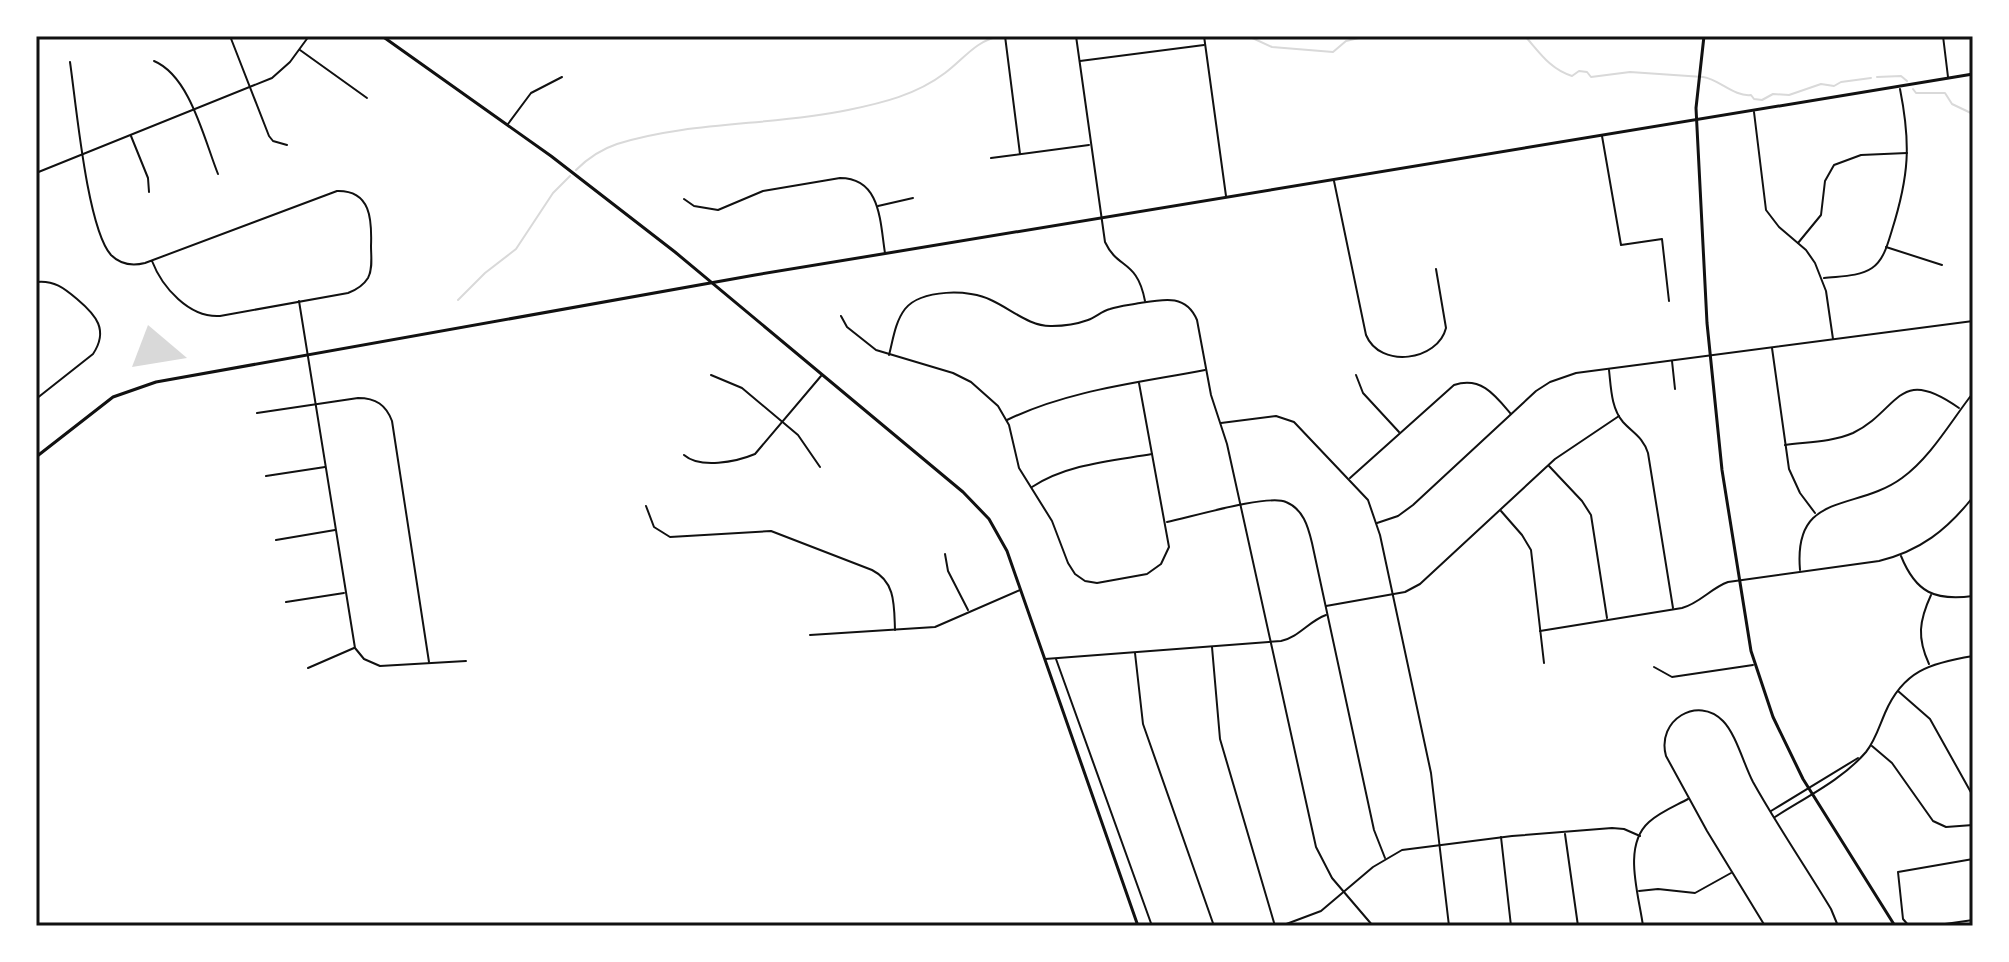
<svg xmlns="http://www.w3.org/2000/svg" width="2009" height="962" font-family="'Times New Roman',serif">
	<rect width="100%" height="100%" fill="#fff"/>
	<path fill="#d9d9d9" d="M 148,325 L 187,358 L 132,367 Z"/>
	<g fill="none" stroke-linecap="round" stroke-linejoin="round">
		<g stroke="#d9d9d9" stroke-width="2">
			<path d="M 1248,36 L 1272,47 L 1333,52 L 1346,41 L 1363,37"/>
			<path d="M 1525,36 C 1540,53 1550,69 1572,76 L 1579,71 L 1587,72 L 1591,77 L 1630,72 L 1703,77 C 1719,79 1734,97 1751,95 L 1754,99 L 1762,100 L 1773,94 L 1789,95 L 1821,84 L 1834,86 L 1841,82 L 1871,78"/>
			<path d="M 1877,77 L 1901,76 L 1907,81"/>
			<path d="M 1913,89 L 1916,93 L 1945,93 L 1952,104 L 1973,114"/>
			<path d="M 576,170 C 587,159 602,149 617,144 C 691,121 772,126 848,110 C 882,103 916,95 945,73 C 964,59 975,41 1000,36"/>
			<path d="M 458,300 L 485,273 L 516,249 L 553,193 L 570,176"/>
		</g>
		<g stroke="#111" stroke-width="2">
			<path d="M 230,36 L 269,136 L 273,141 L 287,145"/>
			<path d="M 1005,36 L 1020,154"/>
			<path d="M 1076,36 L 1105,242 C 1118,270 1137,259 1145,301"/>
			<path d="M 1204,36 L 1226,196"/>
			<path d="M 1943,36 L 1948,77"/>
			<path d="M 300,50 L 367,98"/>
			<path d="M 154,61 C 190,76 204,139 218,174"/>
			<path d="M 1080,61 L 1204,45"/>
			<path d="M 70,62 C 76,103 87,228 111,255 C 121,265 133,266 145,263 L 337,191 C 371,190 372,220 371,246 C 371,256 373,269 368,278 C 363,286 356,290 348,293 L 220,316 C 189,318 162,287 152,261"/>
			<path d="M 1754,112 L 1766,210 L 1779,227 L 1806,250 L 1815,263 L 1826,291 L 1833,339"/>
			<path d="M 508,124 L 531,93 L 562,77"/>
			<path d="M 131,136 L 148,178 L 149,192"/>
			<path d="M 1602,136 L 1621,245 L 1662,239 L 1669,301"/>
			<path d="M 991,158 L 1089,145"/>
			<path d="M 36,173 L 272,78 L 290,62 L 309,36"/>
			<path d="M 1334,181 L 1366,335 C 1380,369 1438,361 1446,328 L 1436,269"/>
			<path d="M 684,199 L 694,206 L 718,210 L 763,191 L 840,178 C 881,178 880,222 885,253"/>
			<path d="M 878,206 L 913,198"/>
			<path d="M 1798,243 L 1821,215 L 1825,181 L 1834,165 L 1861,155 L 1907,153"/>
			<path d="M 1886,247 L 1942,265"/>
			<path d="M 1824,278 C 1839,276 1859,277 1872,268 C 1884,260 1888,243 1892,230 C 1909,176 1911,144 1900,89"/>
			<path d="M 36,282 C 54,280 64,288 77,299 C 96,315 109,330 93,354 L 36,399"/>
			<path d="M 299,301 L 355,648 L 364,659 L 380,666 L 466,661"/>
			<path d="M 841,316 L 847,327 L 876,350 L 953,373 L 971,382 L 998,406 L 1009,425 L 1019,468 L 1052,521 L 1068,563 L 1075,574 L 1085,581 L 1097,583 L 1147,574 L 1161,564 L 1169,547 L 1139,383"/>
			<path d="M 1772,348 L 1789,469 L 1800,493 L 1815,513"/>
			<path d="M 889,355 C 893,340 895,322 905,309 C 921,289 970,289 991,300 C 1011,309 1030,327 1052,326 C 1064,326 1077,324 1088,320 C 1096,317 1102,311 1110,309 C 1119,306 1130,305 1140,303 C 1164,299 1186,294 1197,320 L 1211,395 L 1227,444 L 1316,847 L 1332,878 L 1373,926"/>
			<path d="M 1672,361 L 1675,389"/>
			<path d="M 1609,370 C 1611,387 1611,408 1623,422 C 1633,433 1643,437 1648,453 L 1673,608"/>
			<path d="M 711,375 L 742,388 L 798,435 L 820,467"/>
			<path d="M 1356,375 L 1363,393 L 1399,432"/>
			<path d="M 257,413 L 358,398 C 376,398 386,405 392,421 L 429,662"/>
			<path d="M 1007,420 C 1069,390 1138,383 1205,370"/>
			<path d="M 1221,423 L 1276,416 L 1294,422 L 1368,500 L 1380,535 L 1431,773 L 1449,926"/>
			<path d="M 1785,445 C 1807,442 1832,442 1853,433 C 1900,410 1897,364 1959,408"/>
			<path d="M 684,455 C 700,469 736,462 755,454 L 821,376"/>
			<path d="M 1549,466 L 1582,501 L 1591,515 L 1607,618"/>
			<path d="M 266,476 L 325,467"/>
			<path d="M 1350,478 L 1454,385 C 1481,376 1495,395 1511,414"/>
			<path d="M 1032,487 C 1067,464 1111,461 1152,454"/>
			<path d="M 646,506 L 654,527 L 670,537 L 771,531 L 872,570 C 896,582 894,606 895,630"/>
			<path d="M 1501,511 L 1522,535 L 1531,550 L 1544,663"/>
			<path d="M 1167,522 C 1191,517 1268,494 1286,502 C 1303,509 1308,526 1312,543 L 1374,830 L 1385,858"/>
			<path d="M 1377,523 L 1398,516 L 1413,505 L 1536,391 L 1550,382 L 1576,373 L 1973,321"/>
			<path d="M 276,540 L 335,530"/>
			<path d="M 945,554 L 948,571 L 968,610"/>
			<path d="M 1901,556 C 1916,593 1935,601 1973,596"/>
			<path d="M 1800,570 C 1793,490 1856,512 1902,478 C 1931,457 1951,421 1973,393"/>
			<path d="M 286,602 L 344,593"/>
			<path d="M 1326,606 L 1405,592 L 1420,584 L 1555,459 L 1619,416"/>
			<path d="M 1540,631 L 1682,608 C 1700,603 1711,588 1728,582 L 1879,561 C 1920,551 1947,530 1973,497"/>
			<path d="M 810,635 L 935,627 L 1020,590"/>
			<path d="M 1212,647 L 1220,739 L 1275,926"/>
			<path d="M 1135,653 L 1143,724 L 1214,926"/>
			<path d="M 1971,658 L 1973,667"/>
			<path d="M 1045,659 L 1281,641 C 1299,637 1309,621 1326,615"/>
			<path d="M 1056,659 L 1152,926"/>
			<path d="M 1929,664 C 1917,638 1919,621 1931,595"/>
			<path d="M 1654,667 L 1672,677 L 1753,665"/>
			<path d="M 308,668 L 354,648"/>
			<path d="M 1898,691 L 1930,719 L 1973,796"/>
			<path d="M 1872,746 L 1892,763 L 1933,821 L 1946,827 L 1973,825"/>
			<path d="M 1771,811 L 1858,758"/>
			<path d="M 1775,817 C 1806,797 1842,780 1866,752 C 1875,741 1879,727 1885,713 C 1903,671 1930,663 1973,656"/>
			<path d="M 1565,834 L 1578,926"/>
			<path d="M 1501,837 L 1511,926"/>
			<path d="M 1639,891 L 1658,889 L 1695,893 L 1731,873"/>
			<path d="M 1281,926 L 1321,911 L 1373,867 L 1402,850 L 1512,836 L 1612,828 L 1624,829 L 1640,836"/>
			<path d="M 1643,926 C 1639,895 1622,846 1649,822 C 1660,812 1675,806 1688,799"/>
			<path d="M 1765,926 L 1707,831 L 1666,756 C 1656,720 1698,695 1723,721 C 1736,734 1744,765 1753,782 C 1777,825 1805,866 1831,909 L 1838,926"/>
			<path d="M 1909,926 L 1903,919 L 1898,872 L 1973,859"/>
			<path d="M 1931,926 L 1973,920"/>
		</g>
		<g stroke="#111" stroke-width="3">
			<path d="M 382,36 L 551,156 L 675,252 L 963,492 L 989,519 L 1007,551 L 1138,926"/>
			<path d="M 1704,36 L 1696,108 L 1707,323 L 1722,470 L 1751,651 L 1773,717 L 1803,779 L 1895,926"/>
			<path d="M 36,457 L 113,397 L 156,382 L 755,275 L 1973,74"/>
		</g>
	</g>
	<rect width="2009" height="962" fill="none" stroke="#ffffff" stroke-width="76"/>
	<rect x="38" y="38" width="1933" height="886" fill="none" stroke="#111" stroke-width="3"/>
</svg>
